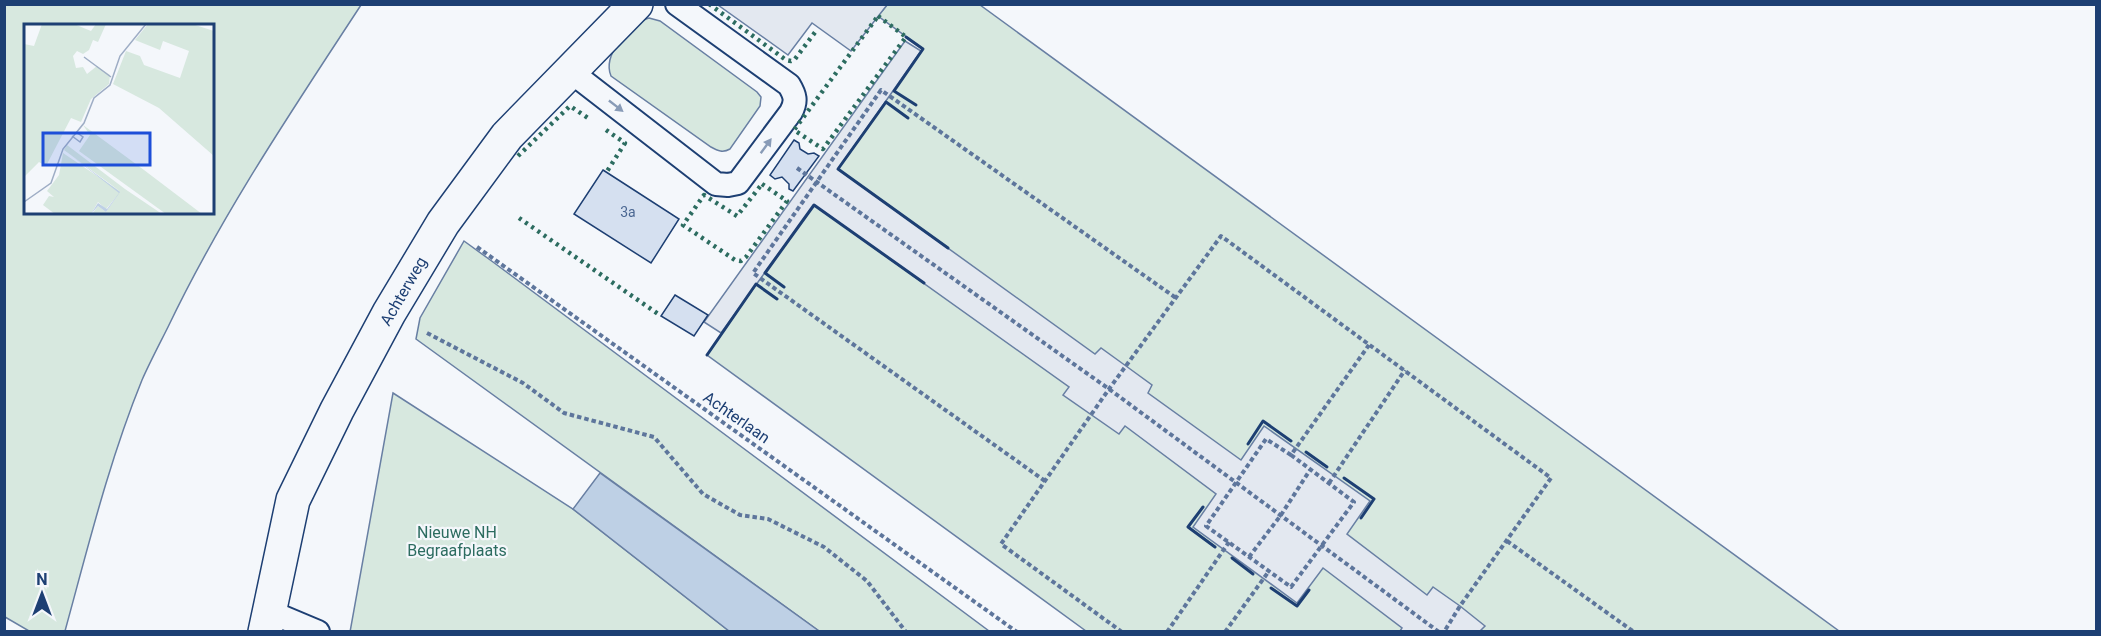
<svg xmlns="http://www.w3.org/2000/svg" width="2101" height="636" font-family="Roboto,sans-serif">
	<rect width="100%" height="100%" fill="#f4f7fb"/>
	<g fill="#d7e8df" stroke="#687fa3" stroke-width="1.5" fill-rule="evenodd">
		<path d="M 5,4 L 361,5 C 293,109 222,214 168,327 C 159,345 150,362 142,380 C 109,461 88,547 65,631 L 29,631 L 5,617 ZM 26,26 L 213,26 L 213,213 L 26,213 Z"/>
		<path d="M 887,5 L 980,5 L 1839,631 L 1086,631 L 707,355 L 824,186 L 923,49 L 878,16 Z"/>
		<path d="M 649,18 L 660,21 L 757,92 L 761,97 L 760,106 L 730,149 C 723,153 718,151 711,147 L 611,76 C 602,55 630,23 649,18 Z"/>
		<path d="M 464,241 L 493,262 L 989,631 L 819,631 L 416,339 L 420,318 Z"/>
		<path d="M 393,393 L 573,509 L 729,631 L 350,632 Z"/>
	</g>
	<g fill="#e3e8f0" stroke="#687fa3" stroke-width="1.5">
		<path d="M 718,5 L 887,5 L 851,51 L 812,23 L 788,55 Z"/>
		<path d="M 905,41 L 921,51 L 838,169 L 1095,354 L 1101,348 L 1126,366 L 1152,385 L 1148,393 L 1241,460 L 1264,426 L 1370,501 L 1347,534 L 1427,595 L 1433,587 L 1460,606 L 1485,626 L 1480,631 L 1400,631 L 1402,628 L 1323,568 L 1297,603 L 1193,527 L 1216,494 L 1125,426 L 1119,434 L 1063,395 L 1069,387 L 814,205 L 721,333 L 704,322 Z"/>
	</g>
	<path fill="#bed0e5" stroke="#687fa3" stroke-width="1.5" d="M 600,473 L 819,631 L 729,631 L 573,509 Z"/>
	<g fill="#d5e0f0" stroke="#1d3f73" stroke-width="1.5">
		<path d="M 794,140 L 799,143 L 800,149 L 808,154 L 814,153 L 819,156 L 793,191 L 789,189 L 789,184 L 782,177 L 775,179 L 770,175 Z"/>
		<path d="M 603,170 L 679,219 L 651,263 L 574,214 Z"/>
		<path d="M 675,295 L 708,315 L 694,336 L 661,316 Z"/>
	</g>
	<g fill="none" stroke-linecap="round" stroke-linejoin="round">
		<defs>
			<g id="lane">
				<path d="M 570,71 L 716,184 L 728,185 L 738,183 L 791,112 C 797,101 795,95 789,85 L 677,4"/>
				<path d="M 268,611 L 318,632"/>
			</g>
			<path id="street" d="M 265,632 L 293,500 L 337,410 L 389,313 L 443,223 L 507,136 L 636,4"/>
		</defs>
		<use href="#lane" stroke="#1d3f73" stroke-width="26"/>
		<use href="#street" stroke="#1d3f73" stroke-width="36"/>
		<g stroke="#5e769c" stroke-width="4" stroke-dasharray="4.5 3" stroke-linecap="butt">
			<path d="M 797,168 L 1109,389 L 1439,632"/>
			<path d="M 477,247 L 1017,632"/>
			<path d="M 427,333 L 523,383 L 564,413 L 654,437 L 703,494 L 740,515 L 768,519 L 824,547 L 867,581 L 906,632"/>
			<path d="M 1291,455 L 1354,502 L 1291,587 L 1206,526 L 1266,439 L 1291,455 L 1369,345"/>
			<path d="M 1045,481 L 753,273 L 881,90 L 1176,298"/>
			<path d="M 1329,483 L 1405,370"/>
			<path d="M 1507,541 L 1634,632"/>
			<path d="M 1249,557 L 1281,515 L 1310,470"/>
			<path d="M 1122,632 L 1001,544 L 1109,389 L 1221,236 L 1551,478 L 1460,606 L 1444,632"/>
			<path d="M 1167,632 L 1229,542"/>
			<path d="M 1225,632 L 1269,571"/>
		</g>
		<use href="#lane" stroke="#f4f7fb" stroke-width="22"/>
		<use href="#street" stroke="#f4f7fb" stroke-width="33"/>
		<g stroke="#2c6c60" stroke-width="4.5" stroke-dasharray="3 4.5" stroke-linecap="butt">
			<path d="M 709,4 L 786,60 L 791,61 L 795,59 L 816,31"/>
			<path d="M 878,16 L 906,37 L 823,149 L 794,130 Z"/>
			<path d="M 606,130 L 625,143 L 606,173"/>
			<path d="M 518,156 L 570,106 L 588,118"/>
			<path d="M 762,184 L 787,201 L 746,257 L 741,261 L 735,260 L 683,225 L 704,195 L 737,216 Z"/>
			<path d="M 519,218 L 661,316"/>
		</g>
		<g stroke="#1d3f73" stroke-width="3">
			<path d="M 906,37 L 923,49 L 894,91 L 916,105"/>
			<path d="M 908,118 L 886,102 L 838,169 L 948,248"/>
			<path d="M 784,287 L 765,273 L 814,205 L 924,283"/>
			<path d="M 707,355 L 756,284 L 777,299"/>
			<path d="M 1248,444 L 1263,421 L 1291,441"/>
			<path d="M 1306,452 L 1327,467"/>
			<path d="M 1344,478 L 1374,499 L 1361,518"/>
			<path d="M 1203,507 L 1188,527 L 1215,547"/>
			<path d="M 1232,558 L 1253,574"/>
			<path d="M 1271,588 L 1297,606 L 1309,590"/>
		</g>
	</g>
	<defs><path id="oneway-solid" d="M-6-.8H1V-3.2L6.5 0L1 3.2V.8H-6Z" transform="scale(1.5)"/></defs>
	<g fill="#889bb7">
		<use href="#oneway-solid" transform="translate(616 106) rotate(38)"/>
		<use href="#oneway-solid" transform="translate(766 146) rotate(-54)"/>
	</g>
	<g text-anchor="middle" stroke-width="4.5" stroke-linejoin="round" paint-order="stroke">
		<g font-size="14" fill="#4b6792">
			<text x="628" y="217">3a</text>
		</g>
		<g font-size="16" fill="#1d3f73" stroke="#f4f7fb">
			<text transform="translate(403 291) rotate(-60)" y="6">Achterweg</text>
			<text transform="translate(737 417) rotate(35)" y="6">Achterlaan</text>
		</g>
		<g font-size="16" fill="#2c6c60" stroke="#f4f7fb">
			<text x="457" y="538">Nieuwe NH<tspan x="457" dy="18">Begraafplaats</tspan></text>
		</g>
	</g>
	<g transform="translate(24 24)">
		<rect width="190" height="190" fill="#f4f7fb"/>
		<path d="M 18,0 L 50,0 L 67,7 L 72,0 L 82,0 L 74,18 L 69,16 L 65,26 L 59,30 L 53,27 L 49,32 L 52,44 L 59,43 L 63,50 L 73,42 L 86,51 L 85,60 L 67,75 L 57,98 L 47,94 L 22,142 L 15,138 L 0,153 L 0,20 L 10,22 ZM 124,0 L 168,0 L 190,7 L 190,132 L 135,84 L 89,60 L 102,27 L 116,32 L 120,41 L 156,54 L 165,27 L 139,17 L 136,26 L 111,16 ZM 59,101 L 120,146 L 178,190 L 142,190 L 55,127 L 66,111 ZM 43,121 L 101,165 L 138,190 L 68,190 L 74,182 L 82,188 L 93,172 L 82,185 L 74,178 L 67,190 L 31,190 L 19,181 L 25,172 L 30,173 L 23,167 L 35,151 L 39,129 L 97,168 L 40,126 Z" fill="#d7e8df"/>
		<path d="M 49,133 L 96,168 L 82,188 L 74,182 L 67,190 L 74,179 L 83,185 L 95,169 Z" fill="#bed0e5"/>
		<path fill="none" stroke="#9eadc5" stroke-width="1.5" d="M 60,33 L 87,53M 48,112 L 56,118 L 59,113 L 52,108M 0,178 L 27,159 L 39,125 L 60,99 L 70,74 L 86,61 L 96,32 L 122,0"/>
		<path fill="#1d4ed8" fill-opacity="0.15" stroke="#1d4ed8" stroke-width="3" d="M 19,109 L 126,109 L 126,141 L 19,141 Z"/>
		<rect width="190" height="190" fill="none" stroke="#1d3f73" stroke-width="3"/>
	</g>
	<rect width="2101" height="636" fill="none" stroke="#1d3f73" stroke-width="12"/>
	<g transform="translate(42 594)" stroke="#f4f7fb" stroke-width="4.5" paint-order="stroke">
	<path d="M0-4.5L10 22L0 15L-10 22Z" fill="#1d3f73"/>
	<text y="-9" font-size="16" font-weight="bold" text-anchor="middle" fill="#1d3f73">N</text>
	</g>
</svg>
